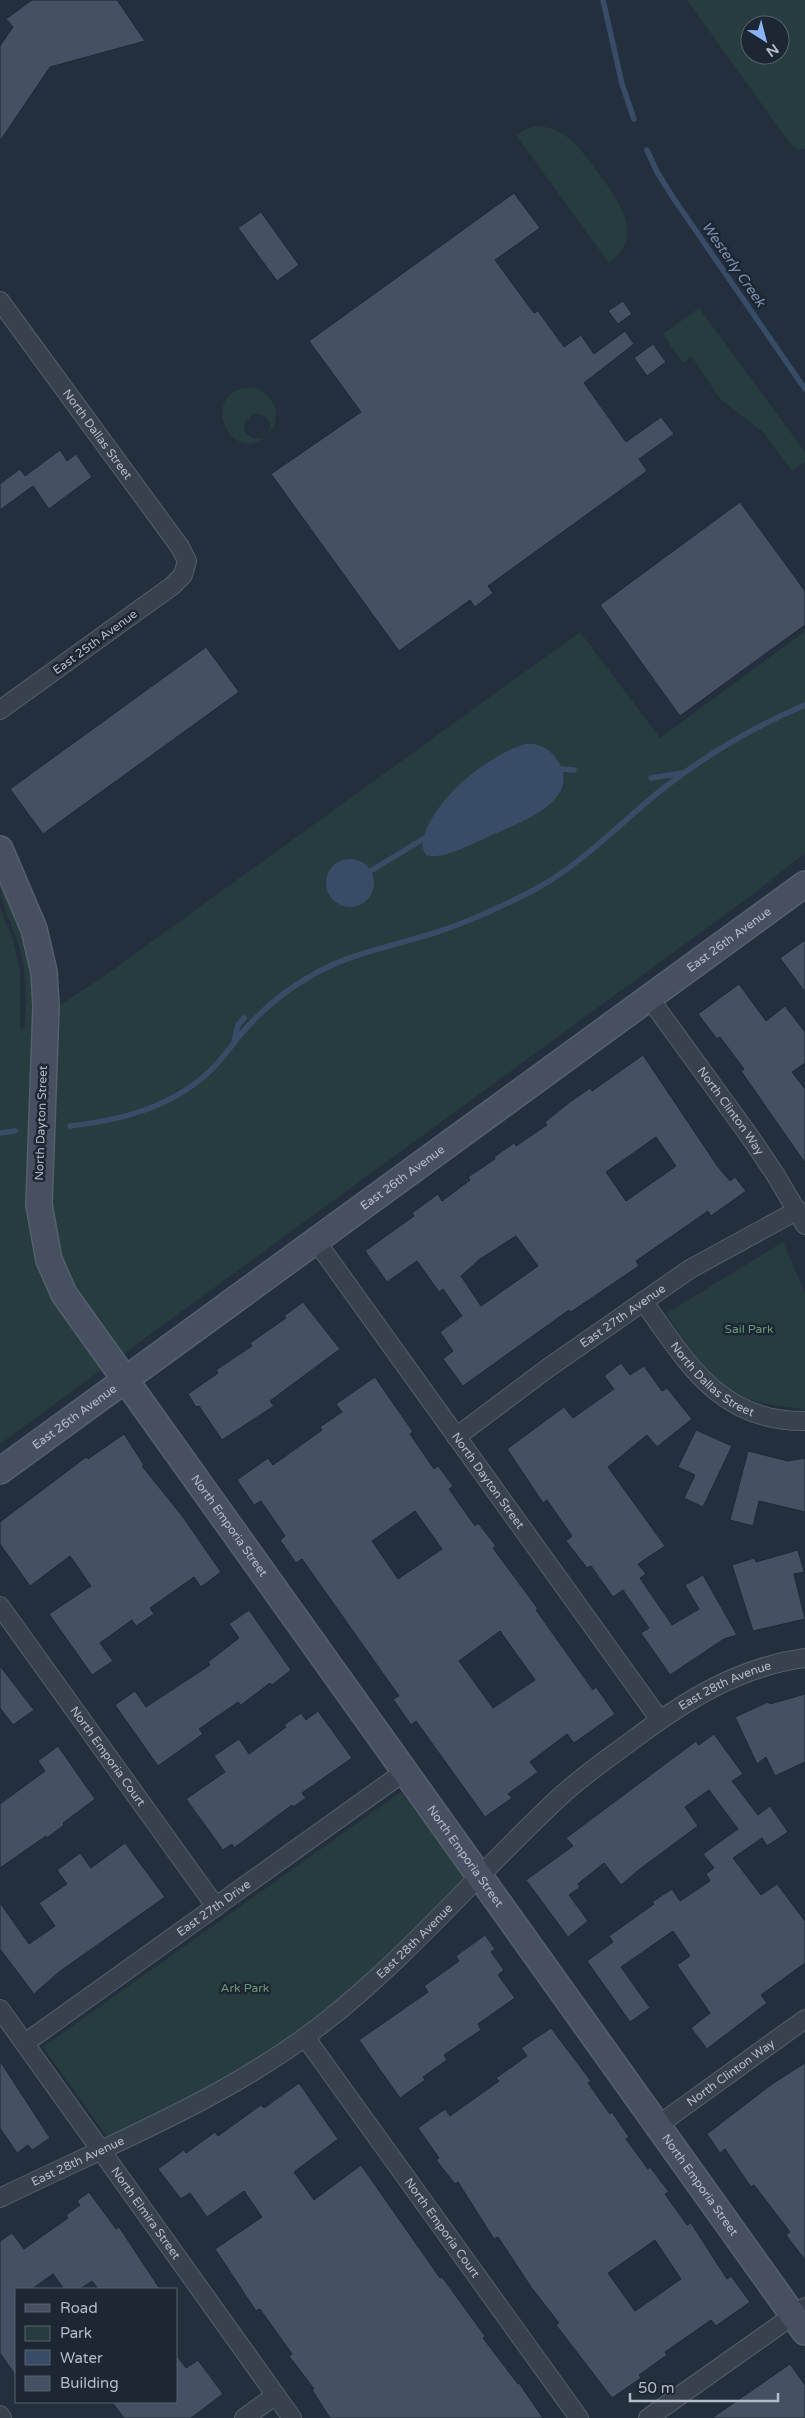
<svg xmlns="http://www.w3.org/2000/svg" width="805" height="2418" font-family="'Varela Round',sans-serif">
	<rect width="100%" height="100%" fill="#242f3e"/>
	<g fill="#263c3f" fill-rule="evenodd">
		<path d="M 687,0 L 805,0 L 805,149 L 799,150 L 791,145 ZM 750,25 L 780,25 L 780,55 L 750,55 Z"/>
		<path d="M 537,126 C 568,128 582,151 598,173 C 618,199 646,236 609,263 L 516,135 L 528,128 Z"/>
		<path d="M 699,308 L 805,452 L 805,462 L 792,471 L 763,432 L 721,400 L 692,357 L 683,363 L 663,334 Z"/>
		<path d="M 255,388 C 276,395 284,420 266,436 C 275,424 267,412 252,414 L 244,424 L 245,432 L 254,439 L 264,438 C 224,464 199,384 255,388 Z"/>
		<path d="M 805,631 L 805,853 L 752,895 L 0,1444 L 0,908 L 13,940 L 20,972 L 20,1030 L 25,1027 C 26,1002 27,977 21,953 C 15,928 0,906 0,882 L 25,942 L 32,986 L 33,1022 L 100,979 L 580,632 L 660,738 Z"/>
		<path d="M 783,1242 L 805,1293 L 805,1410 C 787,1406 766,1405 748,1399 C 712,1385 686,1344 667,1313 Z"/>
		<path d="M 401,1792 L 467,1881 L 329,2013 L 274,2052 L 108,2138 L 43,2047 Z"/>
	</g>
	<g fill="#394c67">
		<path d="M 525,744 C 537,743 547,747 555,757 C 588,799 519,823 492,835 C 477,842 441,861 426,855 C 421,847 422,841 425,833 C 439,795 487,756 525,744 Z"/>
		<circle cx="350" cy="883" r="24"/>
	</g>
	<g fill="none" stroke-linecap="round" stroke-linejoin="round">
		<g stroke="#394c67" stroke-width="5.5">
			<path d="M 603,0 L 622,84 L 634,119"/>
			<path d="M 647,150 L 657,172 L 674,199 L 805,389"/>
			<path d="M 561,769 L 574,770"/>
			<path d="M 651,778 L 682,773"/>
			<path d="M 364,875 L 423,839"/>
			<path d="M 234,1042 L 238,1025 L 244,1018"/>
			<path d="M 70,1126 C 121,1120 170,1108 209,1072 C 225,1057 236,1038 251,1023 C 268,1005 288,989 309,977 C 347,954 389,947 431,934 C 466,923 501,907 534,890 C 582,864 618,825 660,791 C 704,756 753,727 805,705"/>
			<path d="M 0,1133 L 15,1131"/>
		</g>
	</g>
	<g fill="#455162" stroke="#1f2835" fill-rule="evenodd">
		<path d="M 32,0 L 117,0 L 145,41 L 50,67 L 0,141 L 0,46 L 13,27 L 6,19 Z"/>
		<path d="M 514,193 L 540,228 L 495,260 L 534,313 L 538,311 L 564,347 L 581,335 L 594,354 L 625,331 L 634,344 L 584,383 L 626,442 L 661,417 L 674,434 L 639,459 L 647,471 L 488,586 L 493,593 L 475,607 L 470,600 L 399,651 L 271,474 L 361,412 L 309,341 Z"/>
		<path d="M 261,212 L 299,265 L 277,281 L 238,228 Z"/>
		<path d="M 623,301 L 632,314 L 618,324 L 608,311 Z"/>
		<path d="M 653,344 L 666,362 L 647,376 L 634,358 Z"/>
		<path d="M 60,450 L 67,461 L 76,454 L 92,477 L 49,509 L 33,486 L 0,510 L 0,484 L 20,469 L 25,476 Z"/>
		<path d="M 740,502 L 805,591 L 805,625 L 680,716 L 600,605 Z"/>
		<path d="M 206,647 L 239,692 L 43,834 L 10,789 Z"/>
		<path d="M 805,940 L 805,992 L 780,958 Z"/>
		<path d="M 739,984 L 766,1021 L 785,1006 L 805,1032 L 805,1063 L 792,1072 L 805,1089 L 805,1163 L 741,1071 L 744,1069 L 720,1037 L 717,1039 L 698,1014 Z"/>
		<path d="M 643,1055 L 718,1167 L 730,1181 L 735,1177 L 746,1191 L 711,1216 L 708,1211 L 675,1234 L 636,1261 L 639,1266 L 571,1312 L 569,1310 L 463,1386 L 443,1359 L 453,1351 L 440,1332 L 462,1316 L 443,1289 L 439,1292 L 417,1261 L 387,1282 L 365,1251 L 414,1216 L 412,1213 L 438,1194 L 442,1201 L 470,1180 L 468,1177 L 495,1159 L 494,1157 L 514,1143 L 516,1146 L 547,1125 L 545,1122 L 570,1102 L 590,1088 L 592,1091 ZM 656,1137 L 676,1166 L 626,1201 L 606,1172 ZM 516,1236 L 538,1266 L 481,1306 L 461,1276 L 480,1259 Z"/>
		<path d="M 303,1302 L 340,1349 L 270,1401 L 274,1406 L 222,1440 L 199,1406 L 196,1407 L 188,1394 L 218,1373 L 216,1370 L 252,1346 L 250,1343 L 286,1318 L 284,1316 Z"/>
		<path d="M 621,1363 L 630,1375 L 644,1366 L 662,1391 L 667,1388 L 692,1419 L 657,1447 L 647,1435 L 608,1467 L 665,1546 L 638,1564 L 646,1574 L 640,1578 L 672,1625 L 699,1609 L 685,1585 L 703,1575 L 737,1635 L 724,1639 L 670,1675 L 641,1633 L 649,1628 L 623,1590 L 613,1597 L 591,1566 L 587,1568 L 566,1541 L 572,1536 L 547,1500 L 543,1503 L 507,1449 L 564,1407 L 573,1418 L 614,1389 L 604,1376 Z"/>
		<path d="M 375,1377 L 413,1432 L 410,1434 L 434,1469 L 438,1466 L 453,1486 L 449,1489 L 475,1526 L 478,1523 L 496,1546 L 493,1548 L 538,1609 L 536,1610 L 568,1655 L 593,1690 L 596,1687 L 615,1714 L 574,1743 L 567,1734 L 530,1762 L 538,1772 L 508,1794 L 512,1798 L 485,1817 L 416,1721 L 411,1725 L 393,1699 L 399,1696 L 302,1559 L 296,1563 L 280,1540 L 285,1536 L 261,1501 L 254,1505 L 237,1480 L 268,1458 L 273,1465 L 322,1430 L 320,1427 L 342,1412 L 336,1404 ZM 415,1511 L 442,1549 L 398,1579 L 372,1541 ZM 500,1631 L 535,1680 L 493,1708 L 459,1661 Z"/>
		<path d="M 696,1430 L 732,1446 L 703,1507 L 684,1498 L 695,1475 L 678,1467 Z"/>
		<path d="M 124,1434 L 144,1465 L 142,1466 L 183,1517 L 221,1572 L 201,1587 L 194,1577 L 150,1608 L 154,1614 L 136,1626 L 132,1620 L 100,1643 L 113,1661 L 92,1675 L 49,1614 L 91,1586 L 70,1556 L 30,1586 L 0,1544 L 0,1522 L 86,1457 L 88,1459 Z"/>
		<path d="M 748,1451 L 788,1461 L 805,1458 L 805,1512 L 759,1501 L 753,1526 L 730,1520 Z"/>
		<path d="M 798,1550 L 804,1572 L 794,1574 L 805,1619 L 753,1631 L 732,1565 L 754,1558 L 756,1562 Z"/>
		<path d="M 249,1610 L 291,1670 L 272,1685 L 270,1683 L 241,1705 L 238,1702 L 199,1729 L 203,1734 L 158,1766 L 115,1705 L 135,1691 L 146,1707 L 210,1665 L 208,1662 L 239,1638 L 229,1624 Z"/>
		<path d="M 0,1666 L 34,1710 L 13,1725 L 0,1708 Z"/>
		<path d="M 805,1694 L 805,1762 L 775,1776 L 766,1757 L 757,1764 L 735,1717 L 768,1702 L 770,1704 Z"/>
		<path d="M 318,1711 L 352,1758 L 302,1793 L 306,1798 L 293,1807 L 292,1805 L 234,1848 L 232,1844 L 223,1850 L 186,1799 L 225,1772 L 214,1756 L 239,1739 L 249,1754 L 286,1727 L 284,1725 L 301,1713 L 306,1720 Z"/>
		<path d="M 714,1734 L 743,1774 L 732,1781 L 758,1815 L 770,1806 L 788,1832 L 767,1846 L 762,1838 L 733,1858 L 761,1895 L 777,1884 L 805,1921 L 805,1963 L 761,1995 L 767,2003 L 707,2049 L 691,2028 L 710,2013 L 677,1965 L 690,1956 L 673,1931 L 621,1967 L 650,2008 L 630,2022 L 587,1961 L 613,1942 L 609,1936 L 654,1904 L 652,1902 L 672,1889 L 680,1901 L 710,1881 L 706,1874 L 714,1868 L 703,1854 L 738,1829 L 709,1790 L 685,1807 L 698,1826 L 640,1869 L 621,1885 L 604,1863 L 578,1884 L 580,1887 L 569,1895 L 588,1921 L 568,1937 L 526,1880 L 573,1846 L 566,1838 L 696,1741 L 699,1745 Z"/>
		<path d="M 58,1746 L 95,1799 L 63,1823 L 64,1825 L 47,1838 L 46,1836 L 0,1868 L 0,1804 L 45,1771 L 38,1761 Z"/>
		<path d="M 125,1843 L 165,1897 L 59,1972 L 34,1994 L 0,1949 L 0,1903 L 29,1944 L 55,1926 L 39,1903 L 67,1884 L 57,1870 L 80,1853 L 91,1868 Z"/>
		<path d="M 485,1935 L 495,1949 L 491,1952 L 504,1970 L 498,1975 L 515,1998 L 478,2024 L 481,2030 L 444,2055 L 447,2060 L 423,2077 L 425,2080 L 400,2098 L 359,2040 L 428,1992 L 424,1986 L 459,1961 L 456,1956 Z"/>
		<path d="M 551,2028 L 591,2081 L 588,2083 L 610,2114 L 612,2112 L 629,2137 L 626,2139 L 648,2169 L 650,2167 L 669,2192 L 665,2194 L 687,2225 L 691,2223 L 727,2279 L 731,2276 L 750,2302 L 716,2326 L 711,2320 L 665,2352 L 667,2355 L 639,2375 L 641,2378 L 612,2398 L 556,2325 L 559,2323 L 531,2287 L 498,2237 L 494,2239 L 458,2182 L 455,2184 L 436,2160 L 439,2158 L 418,2128 L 445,2109 L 450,2116 L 499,2081 L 496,2078 L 527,2056 L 521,2048 ZM 655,2240 L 681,2279 L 635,2311 L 608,2273 Z"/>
		<path d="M 0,2061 L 50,2138 L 32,2150 L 28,2145 L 17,2153 L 0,2128 Z"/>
		<path d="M 805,2063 L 805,2260 L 786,2235 L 790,2232 L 754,2185 L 751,2187 L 725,2149 L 720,2153 L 707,2134 L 772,2084 Z"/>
		<path d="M 299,2083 L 338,2139 L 294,2172 L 314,2200 L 361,2165 L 440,2278 L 442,2277 L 485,2336 L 483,2338 L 518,2384 L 519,2383 L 543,2418 L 330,2418 L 312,2390 L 314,2389 L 289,2356 L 292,2354 L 260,2309 L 256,2311 L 215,2249 L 262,2217 L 244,2191 L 207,2217 L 190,2193 L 181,2199 L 158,2169 L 184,2150 L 186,2153 L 215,2132 L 218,2136 L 261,2105 L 264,2108 Z"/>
		<path d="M 89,2192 L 116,2229 L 119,2227 L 160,2289 L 98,2289 L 92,2281 L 80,2289 L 64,2289 L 53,2274 L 32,2289 L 16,2289 L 16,2376 L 0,2353 L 0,2241 L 12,2233 L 24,2249 L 68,2218 L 66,2215 L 80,2205 L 77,2201 Z"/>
		<path d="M 176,2355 L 186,2368 L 198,2360 L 223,2394 L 191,2418 L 124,2418 L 112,2402 L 176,2402 Z"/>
		<path d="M 790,2364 L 805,2385 L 805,2418 L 712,2418 Z"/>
	</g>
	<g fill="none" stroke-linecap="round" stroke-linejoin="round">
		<defs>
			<g id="street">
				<path id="s1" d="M 0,301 L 180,547 L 187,561 L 183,575 L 172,586 L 0,710"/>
				<path id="s2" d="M 650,999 L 748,1134 L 775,1174 L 805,1225"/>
				<path id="s3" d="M 316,1241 L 660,1720"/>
				<path id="s4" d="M 643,1301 C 687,1362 719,1422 805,1421"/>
				<path id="s5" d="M 456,1437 L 548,1368 L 690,1269 L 798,1210"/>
				<path id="s6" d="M 0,1606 L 216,1907"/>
				<path id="s7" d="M 0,2009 L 292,2418"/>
				<path id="s8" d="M 305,2037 L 579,2418"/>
				<path id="s9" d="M 25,2043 L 404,1772"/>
				<path id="s10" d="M 657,2126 L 805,2019"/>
				<path id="s11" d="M 0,2198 C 106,2146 228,2098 321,2025 C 410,1956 481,1869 563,1794 C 585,1774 610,1757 634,1739 C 686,1700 739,1667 805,1658"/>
				<path d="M 0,2415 L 2,2418"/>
				<path d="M 244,2418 L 276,2395"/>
				<path d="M 648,2418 L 805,2307"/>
			</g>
			<g id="secondary">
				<path id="s12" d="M 0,849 L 34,929 L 44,972 L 46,1006 L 39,1205 L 49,1260 L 64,1294 L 805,2332"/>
				<path id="s13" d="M 0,1471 L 805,884"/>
			</g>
		</defs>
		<use href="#street" stroke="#565f6c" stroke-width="20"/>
		<use href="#secondary" stroke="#565f6c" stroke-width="28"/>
		<use href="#street" stroke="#38414e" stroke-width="18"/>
		<use href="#secondary" stroke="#465061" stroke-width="25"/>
	</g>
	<g text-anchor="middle" stroke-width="5" stroke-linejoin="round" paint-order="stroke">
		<g font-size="12" fill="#b4bcc9" stroke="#1d2633">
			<text dy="4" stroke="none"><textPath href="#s1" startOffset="165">North Dallas Street</textPath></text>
			<text transform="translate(95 642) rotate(-36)" y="4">East 25th Avenue</text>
			<text dy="4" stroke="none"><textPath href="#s13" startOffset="902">East 26th Avenue</textPath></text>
			<text dy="4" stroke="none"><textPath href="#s2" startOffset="138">North Clinton Way</textPath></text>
			<text transform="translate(41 1123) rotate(-88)" y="4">North Dayton Street</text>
			<text dy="4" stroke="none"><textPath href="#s13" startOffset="498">East 26th Avenue</textPath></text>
			<text dy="4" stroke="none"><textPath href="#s5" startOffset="206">East 27th Avenue</textPath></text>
			<text dy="4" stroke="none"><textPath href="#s4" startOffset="106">North Dallas Street</textPath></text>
			<text dy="4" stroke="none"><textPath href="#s13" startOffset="92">East 26th Avenue</textPath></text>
			<text dy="4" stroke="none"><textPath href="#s3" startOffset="295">North Dayton Street</textPath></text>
			<text dy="4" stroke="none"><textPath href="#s12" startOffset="742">North Emporia Street</textPath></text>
			<text dy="4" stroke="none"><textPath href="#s11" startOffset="896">East 28th Avenue</textPath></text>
			<text dy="4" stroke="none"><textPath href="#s6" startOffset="185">North Emporia Court</textPath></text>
			<text dy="4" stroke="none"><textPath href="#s12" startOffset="1148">North Emporia Street</textPath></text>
			<text dy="4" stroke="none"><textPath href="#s9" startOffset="232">East 27th Drive</textPath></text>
			<text dy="4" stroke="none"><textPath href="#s11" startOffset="491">East 28th Avenue</textPath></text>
			<text dy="4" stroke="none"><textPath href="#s10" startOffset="91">North Clinton Way</textPath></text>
			<text dy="4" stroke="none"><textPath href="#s11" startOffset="86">East 28th Avenue</textPath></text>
			<text dy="4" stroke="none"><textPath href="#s12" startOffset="1552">North Emporia Street</textPath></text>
			<text dy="4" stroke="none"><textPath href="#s7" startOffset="251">North Elmira Street</textPath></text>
			<text dy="4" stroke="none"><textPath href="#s8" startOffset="235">North Emporia Court</textPath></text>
		</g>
		<g font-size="12" fill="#6b9a76" stroke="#1d2633">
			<text x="749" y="1333">Sail Park</text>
			<text x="245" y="1992">Ark Park</text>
		</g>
		<g font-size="14" font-style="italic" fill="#7c92b1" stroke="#1d2633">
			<text transform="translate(734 264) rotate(55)" y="5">Westerly Creek</text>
		</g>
	</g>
	<rect x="15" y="2288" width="162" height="115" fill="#1d2633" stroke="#59626f"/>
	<rect x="25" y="2304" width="25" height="8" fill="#465061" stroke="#59626f"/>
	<text x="60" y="2313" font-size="15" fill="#b4bcc9">Road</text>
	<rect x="25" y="2326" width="25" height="15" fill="#263c3f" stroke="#59626f"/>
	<text x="60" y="2338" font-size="15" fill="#b4bcc9">Park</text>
	<rect x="25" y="2350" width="25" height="15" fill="#394c67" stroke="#59626f"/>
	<text x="60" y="2363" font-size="15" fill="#b4bcc9">Water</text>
	<rect x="25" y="2376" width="25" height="15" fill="#455162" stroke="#59626f"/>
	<text x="60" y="2388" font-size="15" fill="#b4bcc9">Building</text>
	<g transform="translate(765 40) rotate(144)"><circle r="24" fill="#1d2633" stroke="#59626f"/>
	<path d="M0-4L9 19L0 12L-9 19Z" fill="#8ab4f8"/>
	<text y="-8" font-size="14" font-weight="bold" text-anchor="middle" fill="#b4bcc9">N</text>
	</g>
	<path d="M630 2393v8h148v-8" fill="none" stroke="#b4bcc9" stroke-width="2.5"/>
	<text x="638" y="2393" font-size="15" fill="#b4bcc9" stroke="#1d2633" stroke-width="4" paint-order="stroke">50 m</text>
</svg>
